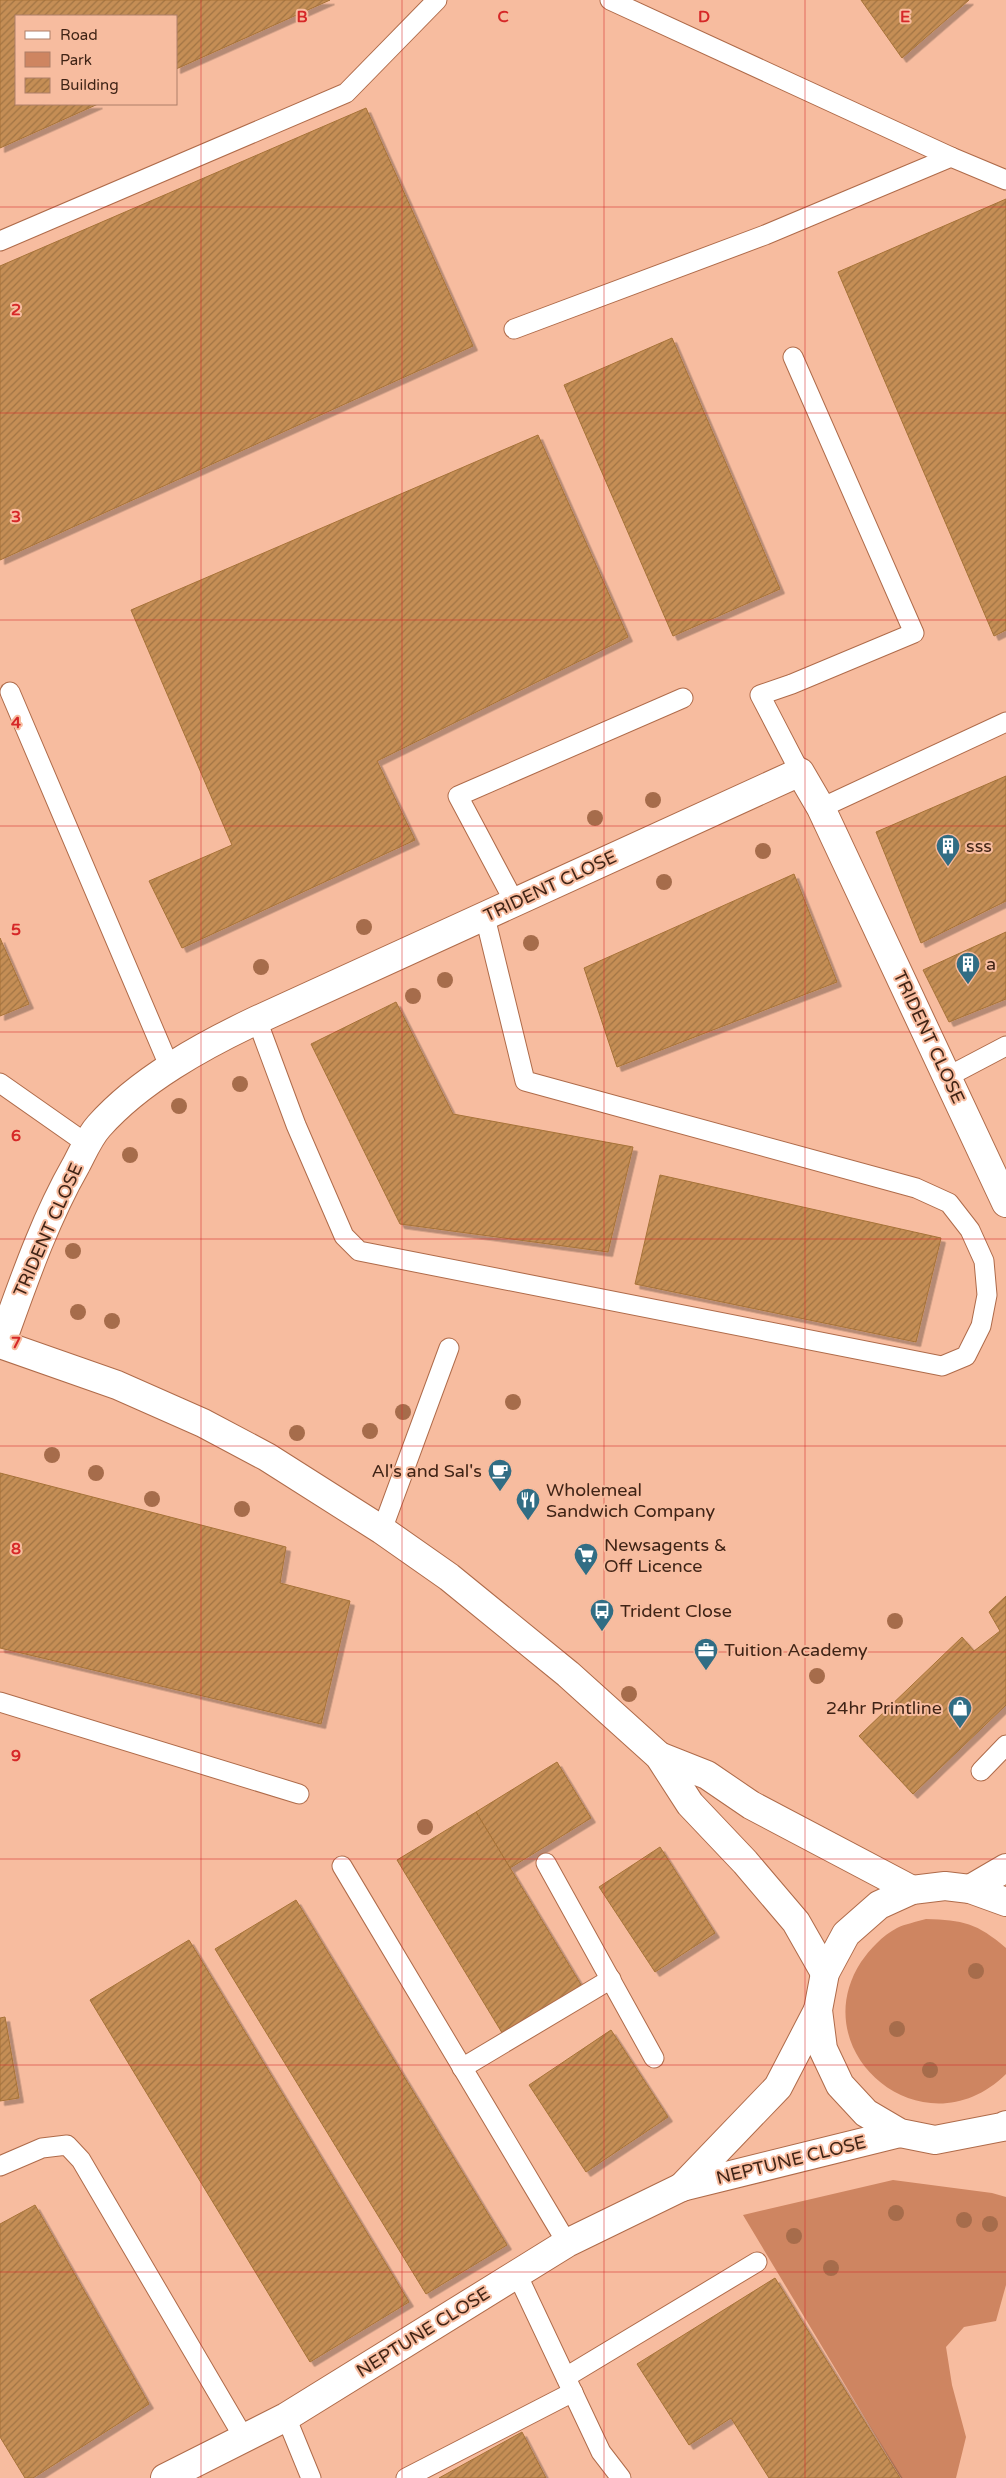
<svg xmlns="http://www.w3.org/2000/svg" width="1006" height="2478" font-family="'Varela Round',sans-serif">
	<defs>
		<pattern id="building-hatch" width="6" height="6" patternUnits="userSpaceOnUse" patternTransform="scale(1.25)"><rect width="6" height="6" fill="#c58e55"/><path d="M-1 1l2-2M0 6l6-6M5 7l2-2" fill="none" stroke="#a17445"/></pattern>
		<filter id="shadow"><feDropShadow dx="4.5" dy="4.5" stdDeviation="0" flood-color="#0004"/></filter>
	</defs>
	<rect width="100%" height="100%" fill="#f7bc9f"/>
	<g fill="#ce8561">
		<path d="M 926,1919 C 963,1920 977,1923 1006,1948 L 1006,2074 C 924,2155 802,2053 861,1962 C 870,1949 882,1936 897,1928 C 905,1924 916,1922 926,1919 Z"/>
		<path d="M 893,2180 L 992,2193 L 1006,2197 L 1006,2285 L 996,2321 L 964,2327 L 946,2347 L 952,2385 L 966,2437 L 956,2478 L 901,2478 L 743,2215 Z"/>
	</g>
	<g fill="url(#building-hatch)" stroke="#a77339" filter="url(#shadow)">
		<path d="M 0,0 L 330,0 L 176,69 L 176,16 L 16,16 L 16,104 L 98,104 L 0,148 Z"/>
		<path d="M 861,0 L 969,0 L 902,58 Z"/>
		<path d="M 366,108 L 473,346 L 0,560 L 0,266 Z"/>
		<path d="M 1006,199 L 1006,630 L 994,636 L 838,272 Z"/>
		<path d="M 672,338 L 780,589 L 673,636 L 564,385 Z"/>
		<path d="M 538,435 L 628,637 L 377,761 L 415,840 L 182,948 L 149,881 L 232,845 L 131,610 Z"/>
		<path d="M 1006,776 L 1006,901 L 921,943 L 876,832 Z"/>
		<path d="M 794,874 L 837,982 L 617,1067 L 584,968 Z"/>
		<path d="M 1006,932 L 1006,999 L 949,1022 L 923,970 Z"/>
		<path d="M 0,938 L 29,1004 L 0,1016 Z"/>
		<path d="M 396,1002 L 453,1114 L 633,1147 L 608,1252 L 400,1224 L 311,1044 Z"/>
		<path d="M 660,1175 L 941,1238 L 916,1342 L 635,1284 Z"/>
		<path d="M 0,1473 L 286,1547 L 280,1583 L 350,1601 L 321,1724 L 0,1648 Z"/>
		<path d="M 1006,1596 L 1006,1705 L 913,1794 L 859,1736 L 962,1637 L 974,1651 L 1000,1631 L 989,1612 Z"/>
		<path d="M 557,1762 L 591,1818 L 510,1868 L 476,1812 Z"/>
		<path d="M 476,1812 L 583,1988 L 504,2036 L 397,1860 Z"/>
		<path d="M 660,1847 L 715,1933 L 655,1972 L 599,1887 Z"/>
		<path d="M 296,1900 L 507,2245 L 426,2294 L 215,1949 Z"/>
		<path d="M 189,1940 L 409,2302 L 310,2362 L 90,2000 Z"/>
		<path d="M 5,2017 L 19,2098 L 0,2101 L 0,2018 Z"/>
		<path d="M 611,2030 L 668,2117 L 586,2172 L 529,2085 Z"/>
		<path d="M 35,2205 L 149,2404 L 33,2478 L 25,2478 L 0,2437 L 0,2224 Z"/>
		<path d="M 775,2278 L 900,2478 L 769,2478 L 731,2418 L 689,2445 L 637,2364 Z"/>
		<path d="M 522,2432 L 546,2478 L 439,2478 Z"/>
	</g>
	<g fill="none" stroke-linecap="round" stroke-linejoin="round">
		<defs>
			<g id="lane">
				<path d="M 610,0 L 951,157"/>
				<path d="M 0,241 L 346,93 L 437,0"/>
				<path d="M 514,329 L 765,235 L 951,157 L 1006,180"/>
				<path d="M 793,357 L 914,633 L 792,684 L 760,695 L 800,772"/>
				<path d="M 10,692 L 170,1068"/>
				<path d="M 821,808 L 1006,722"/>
				<path d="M 515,903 L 458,796 L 683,698"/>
				<path d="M 257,1020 L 296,1125 L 344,1236 L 359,1251 L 942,1366 L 966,1356 L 981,1326 L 987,1295 L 984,1261 L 970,1230 L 949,1203 L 916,1188 L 525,1081 L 485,917"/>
				<path d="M 947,1077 L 1006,1046"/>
				<path d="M 0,1083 L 87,1144"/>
				<path d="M 382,1530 L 449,1348"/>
				<path d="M 0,1702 L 299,1794"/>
				<path d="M 981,1771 L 1006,1745"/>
				<path d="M 546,1863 L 654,2058"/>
				<path d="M 342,1866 L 567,2243"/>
				<path d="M 462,2068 L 611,1979"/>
				<path d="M 0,2166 L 42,2148 L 67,2145 L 81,2160 L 244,2438"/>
				<path d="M 517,2274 L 601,2452 L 621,2478"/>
				<path d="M 566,2377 L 757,2262"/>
				<path d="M 286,2417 L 311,2478"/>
				<path d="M 406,2478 L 573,2392"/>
			</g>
			<g id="street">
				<path d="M 0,1344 L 117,1385 L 203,1423 L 267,1457 L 382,1530 L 449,1577 L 568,1674 L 659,1756 L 690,1804 L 745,1862 L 796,1922 L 825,1973"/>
				<path d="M 1,1344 C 23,1283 44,1221 76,1165 C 83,1152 89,1137 99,1126 C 140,1080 202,1046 257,1020 L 800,772 L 821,808 L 1006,1203"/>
				<path d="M 659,1756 L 707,1775 L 751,1805 L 912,1890"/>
				<path d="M 970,1889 L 1006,1868"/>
				<path d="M 1006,1902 L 970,1889 L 945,1886 L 912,1890 L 879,1905 L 846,1934 L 825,1973 L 818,2010 L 823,2049 L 840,2085 L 866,2113 L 900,2133 L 935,2140 L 1002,2127 L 1006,2125"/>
				<path d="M 682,2187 L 778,2087 L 818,2010"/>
				<path d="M 165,2478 L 286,2417 L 567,2243 L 682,2187 L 900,2133"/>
			</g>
		</defs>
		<use href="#lane" stroke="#af6b4a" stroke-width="21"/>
		<use href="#street" stroke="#af6b4a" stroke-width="30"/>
		<use href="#lane" stroke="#fff" stroke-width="19"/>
		<use href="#street" stroke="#fff" stroke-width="28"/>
	</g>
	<g fill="#a66c4b">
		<circle cx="653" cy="800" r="8"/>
		<circle cx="595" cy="818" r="8"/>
		<circle cx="763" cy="851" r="8"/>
		<circle cx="664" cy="882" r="8"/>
		<circle cx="364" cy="927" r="8"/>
		<circle cx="531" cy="943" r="8"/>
		<circle cx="261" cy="967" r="8"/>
		<circle cx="445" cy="980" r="8"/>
		<circle cx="413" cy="996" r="8"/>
		<circle cx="240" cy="1084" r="8"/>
		<circle cx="179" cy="1106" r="8"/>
		<circle cx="130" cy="1155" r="8"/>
		<circle cx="73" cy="1251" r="8"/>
		<circle cx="78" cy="1312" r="8"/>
		<circle cx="112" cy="1321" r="8"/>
		<circle cx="513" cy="1402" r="8"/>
		<circle cx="403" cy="1412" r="8"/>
		<circle cx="370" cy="1431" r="8"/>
		<circle cx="297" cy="1433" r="8"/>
		<circle cx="52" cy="1455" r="8"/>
		<circle cx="96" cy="1473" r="8"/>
		<circle cx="152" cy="1499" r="8"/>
		<circle cx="242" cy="1509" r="8"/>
		<circle cx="895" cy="1621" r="8"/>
		<circle cx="817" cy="1676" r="8"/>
		<circle cx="629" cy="1694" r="8"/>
		<circle cx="425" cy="1827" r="8"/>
		<circle cx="976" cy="1971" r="8"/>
		<circle cx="897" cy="2029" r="8"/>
		<circle cx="930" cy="2070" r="8"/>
		<circle cx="896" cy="2213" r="8"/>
		<circle cx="964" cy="2220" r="8"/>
		<circle cx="990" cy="2224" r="8"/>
		<circle cx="794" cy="2236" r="8"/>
		<circle cx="831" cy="2268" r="8"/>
	</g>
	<path fill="none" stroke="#d62828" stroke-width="1" stroke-opacity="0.55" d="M 201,0 L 201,2478M 402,0 L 402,2478M 604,0 L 604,2478M 805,0 L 805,2478M 0,207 L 1006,207M 0,413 L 1006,413M 0,620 L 1006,620M 0,826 L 1006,826M 0,1032 L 1006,1032M 0,1239 L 1006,1239M 0,1446 L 1006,1446M 0,1652 L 1006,1652M 0,1859 L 1006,1859M 0,2065 L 1006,2065M 0,2272 L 1006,2272"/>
	<defs>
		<symbol id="building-pin" viewBox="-11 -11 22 30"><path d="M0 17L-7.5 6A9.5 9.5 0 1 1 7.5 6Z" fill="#316d84" stroke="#f7bc9f"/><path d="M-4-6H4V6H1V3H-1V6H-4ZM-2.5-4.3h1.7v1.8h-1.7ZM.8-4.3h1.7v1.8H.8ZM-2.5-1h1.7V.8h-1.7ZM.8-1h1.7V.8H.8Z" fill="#fff"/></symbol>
		<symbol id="cafe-pin" viewBox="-11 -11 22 30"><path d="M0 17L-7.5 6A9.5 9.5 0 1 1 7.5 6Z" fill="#316d84" stroke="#f7bc9f"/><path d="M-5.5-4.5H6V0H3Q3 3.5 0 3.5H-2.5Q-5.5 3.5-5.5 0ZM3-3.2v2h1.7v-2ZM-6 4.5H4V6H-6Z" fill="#fff"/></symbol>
		<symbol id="restaurant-pin" viewBox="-11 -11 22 30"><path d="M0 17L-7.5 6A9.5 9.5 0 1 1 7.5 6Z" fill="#316d84" stroke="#f7bc9f"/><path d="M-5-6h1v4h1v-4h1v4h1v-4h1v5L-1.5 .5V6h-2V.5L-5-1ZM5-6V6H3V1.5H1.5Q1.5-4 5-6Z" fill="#fff"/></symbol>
		<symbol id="supermarket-pin" viewBox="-11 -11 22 30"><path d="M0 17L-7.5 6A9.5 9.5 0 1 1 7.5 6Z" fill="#316d84" stroke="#f7bc9f"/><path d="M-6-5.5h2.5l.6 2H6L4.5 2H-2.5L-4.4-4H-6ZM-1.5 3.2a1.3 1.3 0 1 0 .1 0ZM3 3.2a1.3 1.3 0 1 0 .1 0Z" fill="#fff"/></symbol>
		<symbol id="bus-pin" viewBox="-11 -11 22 30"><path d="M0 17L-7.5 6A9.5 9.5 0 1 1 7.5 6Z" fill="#316d84" stroke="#f7bc9f"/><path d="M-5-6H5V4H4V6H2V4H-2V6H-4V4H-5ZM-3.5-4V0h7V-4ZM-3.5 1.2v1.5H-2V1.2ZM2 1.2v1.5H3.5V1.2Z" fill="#fff"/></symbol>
		<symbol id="office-pin" viewBox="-11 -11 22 30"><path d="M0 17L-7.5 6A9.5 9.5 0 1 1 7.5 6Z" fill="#316d84" stroke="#f7bc9f"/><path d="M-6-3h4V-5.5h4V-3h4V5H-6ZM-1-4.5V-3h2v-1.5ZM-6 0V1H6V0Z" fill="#fff"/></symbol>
		<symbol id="shop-pin" viewBox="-11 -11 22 30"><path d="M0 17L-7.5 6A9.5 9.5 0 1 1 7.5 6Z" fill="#316d84" stroke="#f7bc9f"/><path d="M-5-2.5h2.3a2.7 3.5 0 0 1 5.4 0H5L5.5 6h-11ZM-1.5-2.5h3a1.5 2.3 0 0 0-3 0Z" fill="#fff"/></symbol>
	</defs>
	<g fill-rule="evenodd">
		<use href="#building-pin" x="934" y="832" width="28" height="38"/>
		<use href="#building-pin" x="954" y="950" width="28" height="38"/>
		<use href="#cafe-pin" x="486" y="1457" width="28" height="38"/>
		<use href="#restaurant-pin" x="514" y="1486" width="28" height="38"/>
		<use href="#supermarket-pin" x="572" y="1541" width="28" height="38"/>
		<use href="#bus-pin" x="588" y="1597" width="28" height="38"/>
		<use href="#office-pin" x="692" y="1636" width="28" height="38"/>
		<use href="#shop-pin" x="946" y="1694" width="28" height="38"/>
	</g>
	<g text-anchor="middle" stroke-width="4" stroke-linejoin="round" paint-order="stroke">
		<g font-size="18" fill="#402416" stroke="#f7bc9f" text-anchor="start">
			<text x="966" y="852">sss</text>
			<text x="986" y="970">a</text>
			<text x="482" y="1477" text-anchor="end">Al's and Sal's</text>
			<text x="546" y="1496">Wholemeal<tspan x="546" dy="21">Sandwich Company</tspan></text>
			<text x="604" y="1551">Newsagents &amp;<tspan x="604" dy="21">Off Licence</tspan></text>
			<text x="620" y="1617">Trident Close</text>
			<text x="724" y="1656">Tuition Academy</text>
			<text x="942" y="1714" text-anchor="end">24hr Printline</text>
		</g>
		<g font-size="18" fill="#402416" stroke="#f7bc9f">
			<text transform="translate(550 886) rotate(-25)" y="6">TRIDENT CLOSE</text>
			<text transform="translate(929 1037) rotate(65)" y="6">TRIDENT CLOSE</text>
			<text transform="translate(48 1230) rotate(-66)" y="6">TRIDENT CLOSE</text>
			<text transform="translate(791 2160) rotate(-14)" y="6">NEPTUNE CLOSE</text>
			<text transform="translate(423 2332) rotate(-32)" y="6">NEPTUNE CLOSE</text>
		</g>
	</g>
	<g font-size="16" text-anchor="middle" font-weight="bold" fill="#d62828" stroke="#f7bc9f" stroke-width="4" stroke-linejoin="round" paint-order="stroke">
		<text x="302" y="22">B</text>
		<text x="503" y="22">C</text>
		<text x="704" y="22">D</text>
		<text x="905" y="22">E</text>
		<text x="16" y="315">2</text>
		<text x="16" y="522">3</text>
		<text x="16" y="728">4</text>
		<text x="16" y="935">5</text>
		<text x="16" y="1141">6</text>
		<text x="16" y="1348">7</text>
		<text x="16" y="1554">8</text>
		<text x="16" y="1761">9</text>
	</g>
	<rect x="15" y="15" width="162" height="90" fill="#f7bc9f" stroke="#ae7f68"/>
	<rect x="25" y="31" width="25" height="8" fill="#ffffff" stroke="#ae7f68"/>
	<text x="60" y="40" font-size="15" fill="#402416">Road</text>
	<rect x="25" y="52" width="25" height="15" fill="#ce8561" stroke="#ae7f68"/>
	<text x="60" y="65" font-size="15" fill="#402416">Park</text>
	<rect x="25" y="78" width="25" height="15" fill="url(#building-hatch)" stroke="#ae7f68"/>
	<text x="60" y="90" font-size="15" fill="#402416">Building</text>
</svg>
